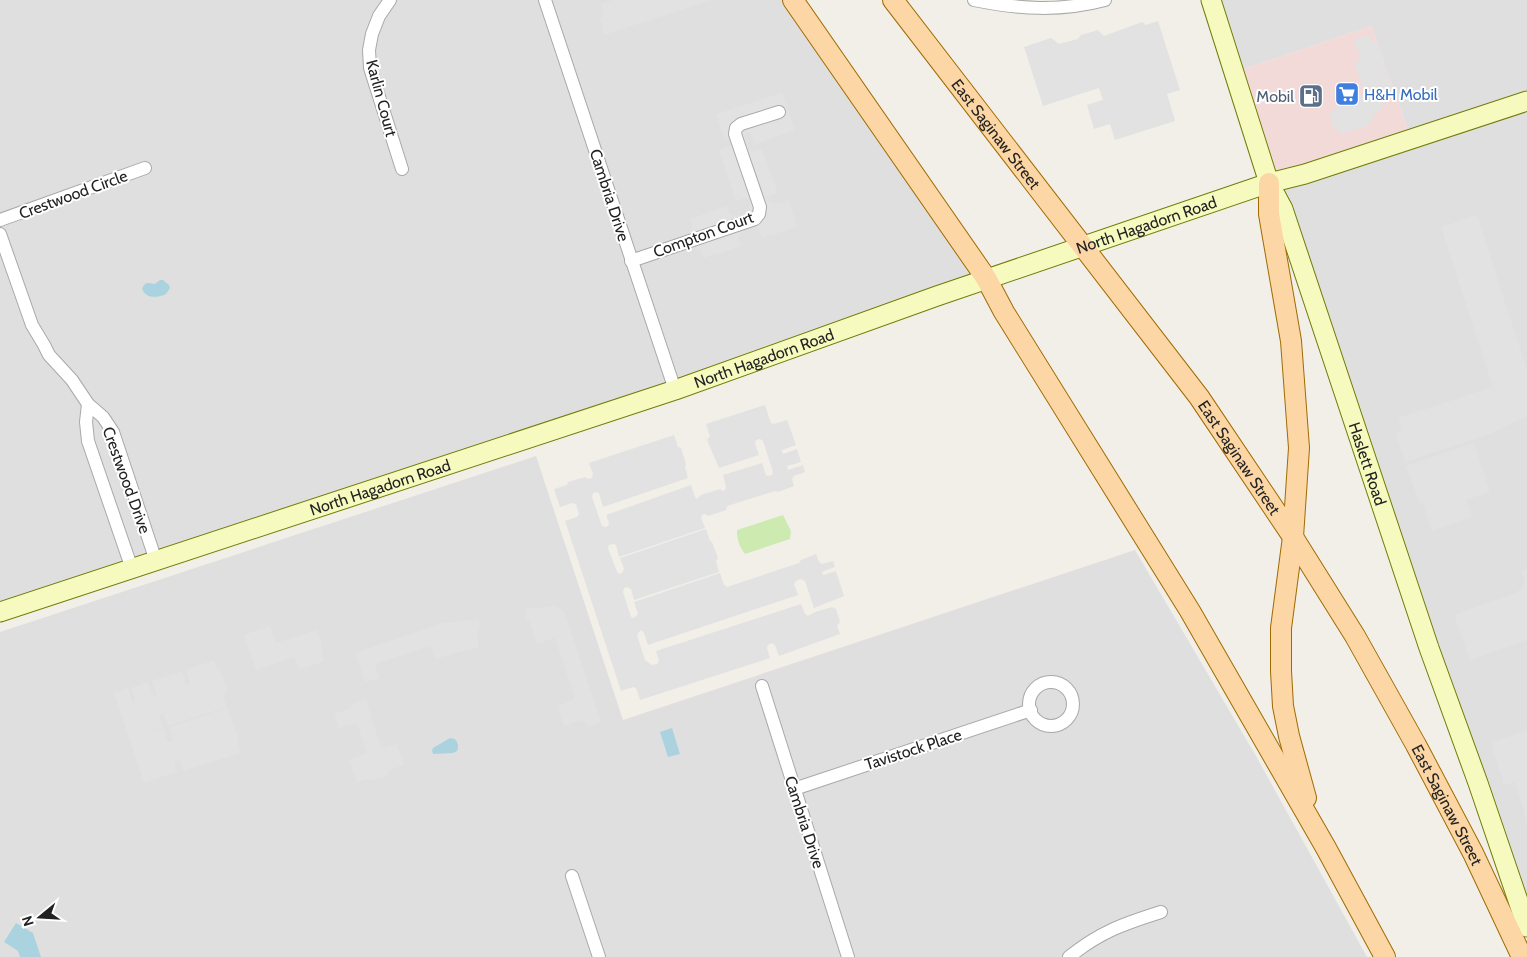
<svg xmlns="http://www.w3.org/2000/svg" width="1527" height="957" font-family="Cabin,sans-serif">
	<rect width="100%" height="100%" fill="#f2efe9"/>
	<g fill="#e0dfdf">
		<path d="M 0,0 L 793,0 L 986,278 L 0,612 Z"/>
		<path d="M 1217,0 L 1527,0 L 1527,96 L 1410,135 L 1371,26 L 1240,70 Z"/>
		<path d="M 1527,102 L 1527,934 L 1279,186 Z"/>
		<path d="M 536,456 L 623,720 L 1135,550 L 1256,756 L 1367,957 L 0,957 L 0,632 Z"/>
	</g>
	<path fill="#f2dad9" d="M 1371,26 L 1410,135 L 1277,179 L 1240,70 Z"/>
	<path fill="#cdebb0" d="M 783,515 L 791,531 L 790,539 L 745,554 C 739,546 737,540 737,530 Z"/>
	<g fill="#e2e2e2">
		<path d="M 613,0 L 711,0 L 604,35 L 600,20 L 604,15 L 601,4 Z"/>
		<path d="M 1158,21 L 1180,90 L 1167,94 L 1175,121 L 1115,140 L 1110,124 L 1094,129 L 1087,105 L 1103,100 L 1099,88 L 1043,106 L 1024,47 L 1051,38 L 1059,44 L 1078,39 L 1081,35 L 1098,30 L 1104,36 L 1142,22 L 1146,25 Z"/>
		<path d="M 1368,36 L 1378,46 L 1394,92 L 1367,126 L 1342,134 L 1333,126 L 1329,114 L 1341,103 L 1365,95 L 1355,63 L 1361,61 L 1354,40 Z"/>
		<path d="M 782,93 L 795,130 L 755,144 L 751,134 L 749,133 L 745,134 L 744,137 L 749,150 L 754,152 L 762,149 L 778,193 L 767,197 L 769,202 L 773,204 L 789,200 L 797,227 L 762,238 L 759,229 L 755,227 L 742,231 L 738,238 L 741,246 L 704,258 L 701,250 L 696,248 L 690,231 L 692,226 L 690,219 L 727,206 L 730,214 L 737,216 L 749,212 L 750,204 L 749,199 L 744,198 L 736,201 L 719,150 L 730,146 L 731,143 L 728,139 L 724,139 L 716,114 Z"/>
		<path d="M 1477,215 L 1527,370 L 1527,416 L 1490,434 L 1405,462 L 1396,434 L 1402,431 L 1398,418 L 1493,387 L 1441,227 Z"/>
		<path d="M 765,405 L 771,423 L 774,424 L 787,420 L 796,445 L 782,450 L 783,454 L 797,449 L 801,462 L 787,466 L 788,470 L 803,465 L 805,472 L 794,476 L 792,479 L 794,486 L 778,492 L 775,491 L 727,506 L 726,510 L 708,516 L 705,514 L 702,515 L 701,518 L 705,528 L 619,557 L 616,545 L 613,544 L 609,545 L 608,548 L 617,572 L 620,574 L 622,573 L 624,569 L 620,558 L 706,529 L 710,541 L 712,542 L 718,558 L 716,561 L 719,572 L 634,600 L 631,589 L 627,587 L 624,588 L 623,592 L 631,617 L 634,618 L 638,614 L 634,602 L 720,573 L 724,585 L 727,587 L 799,563 L 801,560 L 816,554 L 819,562 L 822,564 L 833,561 L 835,567 L 822,572 L 823,575 L 836,571 L 844,596 L 814,608 L 805,581 L 800,579 L 796,581 L 794,584 L 798,595 L 648,645 L 644,633 L 642,630 L 639,632 L 637,635 L 645,660 L 652,665 L 657,664 L 659,661 L 656,651 L 801,604 L 805,614 L 808,616 L 815,612 L 832,607 L 836,609 L 840,622 L 837,626 L 840,634 L 779,656 L 775,645 L 772,643 L 768,645 L 767,648 L 770,658 L 640,700 L 636,688 L 633,687 L 621,691 L 565,521 L 577,517 L 579,514 L 576,504 L 572,503 L 560,507 L 554,489 L 567,485 L 568,482 L 585,477 L 588,479 L 592,478 L 593,474 L 589,463 L 674,435 L 678,447 L 681,448 L 686,464 L 685,467 L 688,478 L 603,507 L 599,493 L 596,492 L 593,493 L 592,497 L 602,526 L 605,527 L 608,526 L 609,523 L 606,515 L 691,485 L 695,497 L 697,499 L 701,495 L 720,489 L 723,491 L 725,490 L 726,487 L 723,475 L 762,463 L 766,475 L 768,476 L 772,475 L 773,472 L 763,441 L 760,439 L 756,440 L 755,443 L 759,455 L 719,468 L 707,440 L 710,436 L 706,424 Z"/>
		<path d="M 1474,443 L 1490,492 L 1466,500 L 1472,517 L 1432,531 L 1422,502 L 1419,503 L 1406,466 Z"/>
		<path d="M 1527,569 L 1527,640 L 1470,660 L 1454,615 L 1516,593 L 1522,588 L 1525,581 L 1521,571 Z"/>
		<path d="M 556,606 L 564,611 L 601,722 L 587,727 L 585,721 L 582,720 L 564,726 L 558,706 L 575,699 L 555,638 L 537,644 L 529,621 L 526,619 L 525,609 Z"/>
		<path d="M 479,619 L 480,629 L 477,632 L 479,647 L 435,659 L 430,646 L 375,664 L 379,678 L 365,682 L 355,653 L 443,623 Z"/>
		<path d="M 270,626 L 276,643 L 317,630 L 322,645 L 321,649 L 324,661 L 299,670 L 294,657 L 256,670 L 244,635 Z"/>
		<path d="M 214,660 L 216,668 L 220,669 L 228,692 L 223,694 L 227,707 L 168,726 L 163,714 L 159,715 L 163,727 L 143,734 L 163,728 L 168,743 L 173,741 L 169,727 L 227,708 L 239,738 L 237,742 L 240,753 L 183,771 L 180,760 L 175,759 L 174,762 L 177,772 L 144,783 L 114,693 L 128,688 L 132,702 L 135,701 L 131,688 L 148,682 L 153,696 L 157,695 L 152,681 L 182,671 L 186,685 L 190,684 L 186,670 Z"/>
		<path d="M 366,699 L 381,747 L 385,748 L 397,744 L 404,765 L 390,770 L 386,777 L 370,781 L 368,779 L 357,782 L 349,760 L 367,753 L 357,723 L 339,728 L 334,714 L 351,708 L 352,704 Z"/>
		<path d="M 1527,731 L 1527,821 L 1515,782 L 1504,785 L 1491,742 Z"/>
	</g>
	<g fill="#aad3df">
		<path d="M 160,280 L 163,280 L 169,285 L 170,288 L 166,294 C 158,298 146,299 142,289 C 145,281 148,283 155,284 Z"/>
		<path d="M 672,728 L 680,754 L 668,757 L 660,732 Z"/>
		<path d="M 450,738 L 455,739 C 458,743 459,746 457,751 L 453,753 L 433,754 L 432,750 L 433,748 Z"/>
		<path d="M 16,923 L 33,933 L 41,957 L 20,957 L 18,951 L 4,942 Z"/>
	</g>
	<g fill="none" stroke-linecap="round" stroke-linejoin="round">
		<defs>
			<g id="street">
				<path d="M 390,0 L 379,16 L 372,34 L 369,50 L 370,68 L 402,169"/>
				<path d="M 545,0 L 675,390"/>
				<path d="M 974,0 C 1019,9 1060,12 1105,0"/>
				<path d="M 0,220 L 145,168"/>
				<path d="M 0,234 L 32,325 L 44,345 L 49,355 L 72,380 L 88,404 L 103,417 L 113,432 L 156,561"/>
				<path d="M 631,261 L 755,219 L 759,214 L 760,207 L 735,134 L 736,128 L 741,124 L 779,112"/>
				<path d="M 88,404 L 86,422 L 88,441 L 132,569"/>
				<circle cx="1051" cy="704" r="22"/>
				<path d="M 762,686 L 848,957"/>
				<path d="M 794,789 L 1031,710"/>
				<path d="M 572,876 L 599,957"/>
				<path d="M 1069,957 C 1100,932 1123,924 1161,912"/>
			</g>
			<g id="secondary">
				<path id="s1" d="M 1211,0 L 1269,183 L 1283,209 L 1429,648 L 1478,783 L 1527,927"/>
				<path id="s2" d="M 0,612 L 675,390 L 937,296 L 1269,183 L 1305,174 L 1527,101"/>
			</g>
			<g id="primary">
				<path d="M 793,0 L 986,278 L 1004,312 L 1190,611 L 1326,848 L 1385,957"/>
				<path id="s3" d="M 893,0 L 1199,397 L 1293,537 L 1355,636 L 1416,745 L 1473,853 L 1522,957"/>
				<path d="M 1269,183 L 1269,214 L 1291,341 L 1299,448 L 1293,537 L 1281,628 L 1281,671 L 1283,706 L 1289,736 L 1306,798"/>
			</g>
		</defs>
		<use href="#street" stroke="#a9a9a9" stroke-width="14"/>
		<use href="#secondary" stroke="#707d05" stroke-width="21"/>
		<use href="#primary" stroke="#a06b00" stroke-width="22"/>
		<use href="#street" stroke="#fff" stroke-width="12"/>
		<use href="#secondary" stroke="#f7fabf" stroke-width="19"/>
		<use href="#primary" stroke="#fcd6a4" stroke-width="20"/>
	</g>
	<defs>
		<symbol id="supermarket-square" viewBox="-11 -11 22 22"><rect x="-9" y="-9" width="18" height="18" rx="4" fill="#3f7fe0" stroke="#fff"/><path d="M-6-5.5h2.5l.6 2H6L4.5 2H-2.5L-4.4-4H-6ZM-1.5 3.2a1.3 1.3 0 1 0 .1 0ZM3 3.2a1.3 1.3 0 1 0 .1 0Z" fill="#fff"/></symbol>
		<symbol id="fuel-square" viewBox="-11 -11 22 22"><rect x="-9" y="-9" width="18" height="18" rx="4" fill="#5c6f8a" stroke="#fff"/><path d="M-5.5-6h7V0h2V4h1.3V-2.5L3-4.5l.8-.8L6-3V5H2.5V1h-1V6h-7ZM-4.2-4.7v3.2H.2V-4.7Z" fill="#fff"/></symbol>
	</defs>
	<g fill-rule="evenodd">
		<use href="#supermarket-square" x="1333" y="80" width="28" height="28"/>
		<use href="#fuel-square" x="1297" y="82" width="28" height="28"/>
	</g>
	<g text-anchor="middle" stroke-width="4" stroke-linejoin="round" paint-order="stroke">
		<g font-size="16" fill="#366cbe" stroke="#fff" text-anchor="start">
			<text x="1364" y="100">H&amp;H Mobil</text>
		</g>
		<g font-size="16" fill="#4e5e75" stroke="#fff" text-anchor="end">
			<text x="1294" y="102">Mobil</text>
		</g>
		<g font-size="16" fill="#222" stroke="#fff">
			<text transform="translate(382 98) rotate(75)" y="6">Karlin Court</text>
			<text dy="6" stroke="none"><textPath href="#s3" startOffset="169">East Saginaw Street</textPath></text>
			<text transform="translate(73 194) rotate(-20)" y="6">Crestwood Circle</text>
			<text transform="translate(610 195) rotate(72)" y="6">Cambria Drive</text>
			<text dy="6" stroke="none"><textPath href="#s2" startOffset="1210">North Hagadorn Road</textPath></text>
			<text transform="translate(703 234) rotate(-20)" y="6">Compton Court</text>
			<text dy="6" stroke="none"><textPath href="#s2" startOffset="805">North Hagadorn Road</textPath></text>
			<text dy="6" stroke="none"><textPath href="#s3" startOffset="574">East Saginaw Street</textPath></text>
			<text dy="6" stroke="none"><textPath href="#s1" startOffset="490">Haslett Road</textPath></text>
			<text transform="translate(127 480) rotate(70)" y="6">Crestwood Drive</text>
			<text dy="6" stroke="none"><textPath href="#s2" startOffset="400">North Hagadorn Road</textPath></text>
			<text transform="translate(913 749) rotate(-18)" y="6">Tavistock Place</text>
			<text dy="6" stroke="none"><textPath href="#s3" startOffset="979">East Saginaw Street</textPath></text>
			<text transform="translate(805 822) rotate(72)" y="6">Cambria Drive</text>
		</g>
	</g>
	<g transform="translate(40 917) rotate(252)" stroke="#ffffff" stroke-width="4" paint-order="stroke">
	<path d="M0-4L9 19L0 12L-9 19Z" fill="#222222"/>
	<text y="-8" font-size="14" font-weight="bold" text-anchor="middle" fill="#222222">N</text>
	</g>
</svg>
